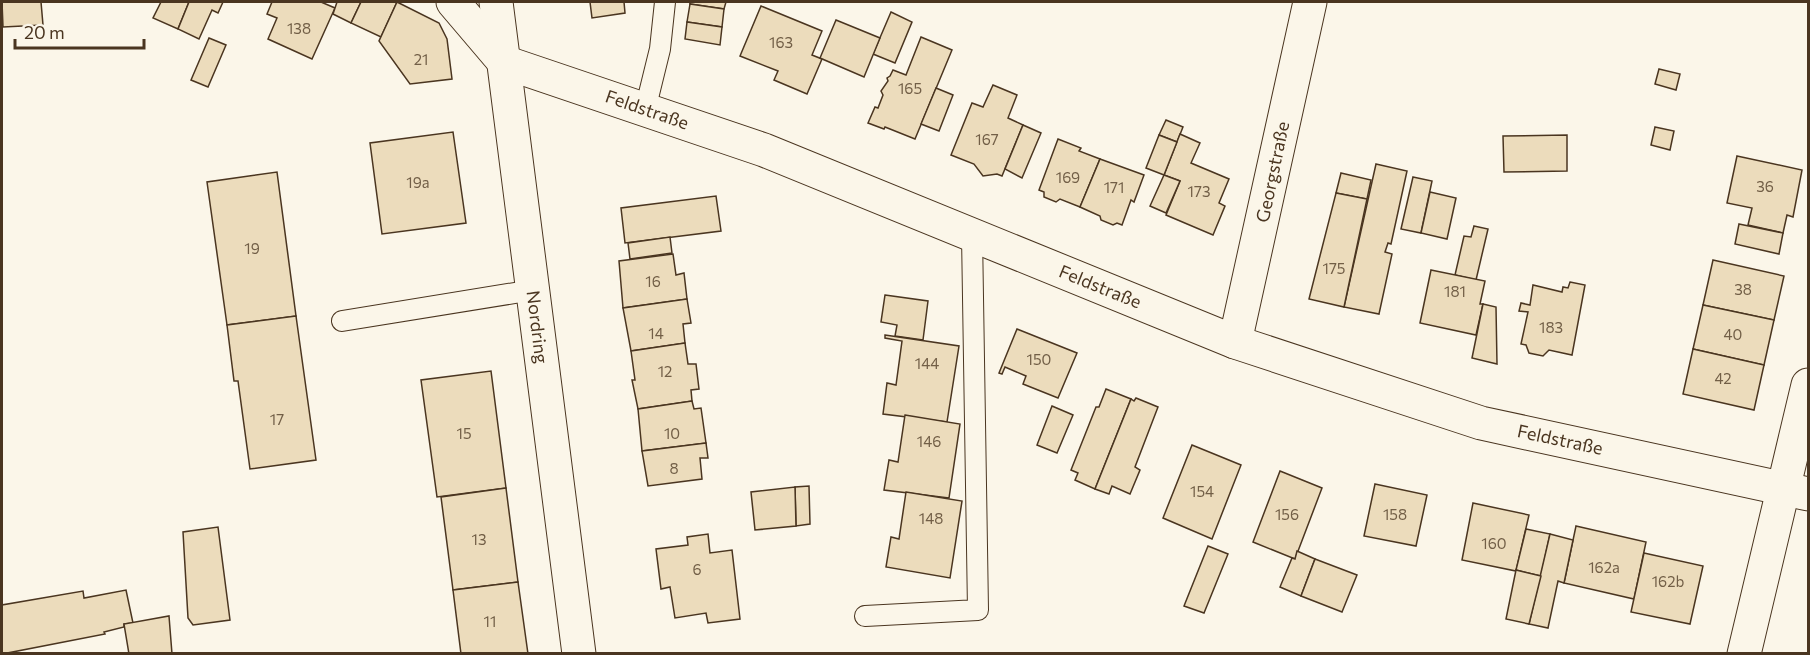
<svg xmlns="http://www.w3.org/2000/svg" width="1810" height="655" font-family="Commissioner,sans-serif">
	<rect width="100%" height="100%" fill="#fbf6e9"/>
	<g fill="#ecdcbc" stroke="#4a3520" stroke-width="1.5">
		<path d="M 2,2 L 41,2 L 43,25 L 3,27 Z"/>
		<path d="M 161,2 L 189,2 L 178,29 L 153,18 Z"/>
		<path d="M 189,2 L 223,2 L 218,13 L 212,10 L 199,39 L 178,29 Z"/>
		<path d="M 272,2 L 321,2 L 335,8 L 312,59 L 268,39 L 277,18 L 267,14 Z"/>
		<path d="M 337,2 L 361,2 L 351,23 L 333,14 Z"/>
		<path d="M 361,2 L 397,2 L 381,37 L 351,23 Z"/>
		<path d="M 397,2 L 439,23 L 447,39 L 452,79 L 410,84 L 379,41 Z"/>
		<path d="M 590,2 L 624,2 L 625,13 L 592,18 Z"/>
		<path d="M 690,2 L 726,2 L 724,9 L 690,4 Z"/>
		<path d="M 690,4 L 724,9 L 722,27 L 687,22 Z"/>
		<path d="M 761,6 L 822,31 L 812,55 L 822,59 L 807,94 L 774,80 L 778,71 L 740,56 Z"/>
		<path d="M 891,12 L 912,22 L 895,63 L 873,54 Z"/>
		<path d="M 836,20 L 880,38 L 864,77 L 820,58 Z"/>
		<path d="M 687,22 L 722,27 L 720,45 L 685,39 Z"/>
		<path d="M 921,37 L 952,50 L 915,139 L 885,127 L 884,129 L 868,123 L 875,107 L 878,108 L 883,95 L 881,91 L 888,81 L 887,78 L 890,76 L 893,70 L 906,75 Z"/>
		<path d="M 209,38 L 226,45 L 208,87 L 191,80 Z"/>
		<path d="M 1659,69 L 1680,74 L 1676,90 L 1655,84 Z"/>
		<path d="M 993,85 L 1017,95 L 1008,118 L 1023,125 L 1002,176 L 997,174 L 983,176 L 974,164 L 951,155 L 972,103 L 983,107 Z"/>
		<path d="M 936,88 L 953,95 L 939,131 L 921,124 Z"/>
		<path d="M 1166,120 L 1183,127 L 1177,142 L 1159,135 Z"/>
		<path d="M 1023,125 L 1041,133 L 1022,178 L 1005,169 Z"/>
		<path d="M 1655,127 L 1674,131 L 1670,150 L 1651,145 Z"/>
		<path d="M 453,132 L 466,223 L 382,234 L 370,143 Z"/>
		<path d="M 1180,134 L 1200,143 L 1191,163 L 1229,179 L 1219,203 L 1225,206 L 1213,235 L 1166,215 L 1180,181 L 1164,175 Z"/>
		<path d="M 1159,135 L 1177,142 L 1164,175 L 1146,168 Z"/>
		<path d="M 1567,135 L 1567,171 L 1504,172 L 1503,136 Z"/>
		<path d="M 1058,139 L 1081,148 L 1079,151 L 1100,159 L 1080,207 L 1060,199 L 1056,202 L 1044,197 L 1044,192 L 1039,190 Z"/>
		<path d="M 1737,156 L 1802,170 L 1793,217 L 1787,215 L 1783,233 L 1748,225 L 1752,208 L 1727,203 Z"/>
		<path d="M 1100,159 L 1144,175 L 1134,202 L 1131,200 L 1122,225 L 1117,223 L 1113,225 L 1101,220 L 1100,216 L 1080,207 Z"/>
		<path d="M 1376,164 L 1407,171 L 1391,244 L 1388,243 L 1385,252 L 1392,254 L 1379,314 L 1344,307 Z"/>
		<path d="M 277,172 L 296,316 L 227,325 L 207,182 Z"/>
		<path d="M 1341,173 L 1371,180 L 1367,199 L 1336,193 Z"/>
		<path d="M 1164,175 L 1180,181 L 1166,213 L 1150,206 Z"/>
		<path d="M 1413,177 L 1432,181 L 1421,233 L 1401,229 Z"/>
		<path d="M 1430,192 L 1456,198 L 1447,239 L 1421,233 Z"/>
		<path d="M 1336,193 L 1367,199 L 1344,307 L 1309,299 Z"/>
		<path d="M 716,196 L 721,231 L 625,243 L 621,208 Z"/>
		<path d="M 1739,224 L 1783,233 L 1779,254 L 1735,244 Z"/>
		<path d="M 1474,226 L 1488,229 L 1476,280 L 1455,275 L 1464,236 L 1471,237 Z"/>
		<path d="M 670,237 L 672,253 L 630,259 L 628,243 Z"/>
		<path d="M 673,254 L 676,275 L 684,273 L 687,299 L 623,308 L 619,261 Z"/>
		<path d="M 1713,260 L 1784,276 L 1774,320 L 1703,305 Z"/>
		<path d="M 1431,270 L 1485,281 L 1480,304 L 1483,304 L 1476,335 L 1420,323 Z"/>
		<path d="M 1570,282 L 1585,285 L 1572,355 L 1549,350 L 1543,356 L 1529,353 L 1526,345 L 1521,344 L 1528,312 L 1519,311 L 1521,303 L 1530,305 L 1533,285 L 1562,292 L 1563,287 L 1568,288 Z"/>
		<path d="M 885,295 L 928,301 L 923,340 L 895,336 L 897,325 L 881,322 Z"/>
		<path d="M 687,299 L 691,323 L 683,324 L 685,343 L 631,351 L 623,308 Z"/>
		<path d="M 1483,304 L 1496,307 L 1497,364 L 1472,358 Z"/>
		<path d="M 1703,305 L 1774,320 L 1764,365 L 1693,349 Z"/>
		<path d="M 296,316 L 316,460 L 250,469 L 238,381 L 234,381 L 227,325 Z"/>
		<path d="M 1017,329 L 1077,353 L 1058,398 L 1023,384 L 1026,376 L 1005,367 L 1002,374 L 999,373 Z"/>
		<path d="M 885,335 L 959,346 L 947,422 L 883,414 L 887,383 L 896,385 L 902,341 L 885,338 Z"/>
		<path d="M 685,343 L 688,364 L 696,364 L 699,389 L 691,390 L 692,401 L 638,409 L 632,380 L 635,380 L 631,351 Z"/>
		<path d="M 1693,349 L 1764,365 L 1754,410 L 1683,394 Z"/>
		<path d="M 491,371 L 506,488 L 437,497 L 421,380 Z"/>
		<path d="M 1106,389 L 1131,399 L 1095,489 L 1075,480 L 1078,473 L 1071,470 L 1096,407 L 1099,407 Z"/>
		<path d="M 1136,398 L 1158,407 L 1135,467 L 1140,470 L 1130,494 L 1112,486 L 1109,494 L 1095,489 L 1131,399 L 1134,401 Z"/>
		<path d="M 692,401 L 694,409 L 701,408 L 706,443 L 642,451 L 638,409 Z"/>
		<path d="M 1052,406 L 1073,415 L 1057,453 L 1037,445 Z"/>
		<path d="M 905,415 L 960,424 L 949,498 L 884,490 L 889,460 L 898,462 Z"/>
		<path d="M 706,443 L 708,458 L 700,458 L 702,479 L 648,486 L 642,451 Z"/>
		<path d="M 1192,445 L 1241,465 L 1212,539 L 1163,518 Z"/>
		<path d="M 1280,471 L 1322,488 L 1295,559 L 1253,542 Z"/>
		<path d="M 1375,484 L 1427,495 L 1416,546 L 1364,536 Z"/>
		<path d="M 809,486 L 810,524 L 796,526 L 795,487 Z"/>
		<path d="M 795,487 L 796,526 L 755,530 L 751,492 Z"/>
		<path d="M 506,488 L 518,582 L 453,590 L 441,497 Z"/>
		<path d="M 906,492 L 962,501 L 950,578 L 886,567 L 891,537 L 899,539 Z"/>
		<path d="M 1473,503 L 1529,515 L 1516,571 L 1462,560 Z"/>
		<path d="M 1576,526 L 1646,542 L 1634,599 L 1564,583 Z"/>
		<path d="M 218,527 L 230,620 L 193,625 L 188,618 L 183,532 Z"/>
		<path d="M 1526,529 L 1550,534 L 1541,576 L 1516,570 Z"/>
		<path d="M 708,534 L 710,553 L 732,550 L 740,619 L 708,623 L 706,613 L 675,618 L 670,587 L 661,589 L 656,549 L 688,545 L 687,537 Z"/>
		<path d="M 1550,534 L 1573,540 L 1564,583 L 1558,581 L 1548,628 L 1529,624 Z"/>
		<path d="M 1208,546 L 1228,554 L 1204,613 L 1184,606 Z"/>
		<path d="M 1297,551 L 1315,559 L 1301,596 L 1280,587 L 1292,558 L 1295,559 Z"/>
		<path d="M 1644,553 L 1703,566 L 1690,624 L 1631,612 Z"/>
		<path d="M 1315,559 L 1357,575 L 1342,612 L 1301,596 Z"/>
		<path d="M 1516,570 L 1541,576 L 1529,624 L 1506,619 Z"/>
		<path d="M 518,582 L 528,654 L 461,654 L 453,590 Z"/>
		<path d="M 126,590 L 133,623 L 124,624 L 124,627 L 104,632 L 105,634 L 2,654 L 2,605 L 83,591 L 84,598 Z"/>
		<path d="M 169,616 L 172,654 L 129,654 L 124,624 Z"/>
	</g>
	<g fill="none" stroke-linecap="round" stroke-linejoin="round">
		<defs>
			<g id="service">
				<path d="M 645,110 L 660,49 L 665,2"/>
				<path d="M 342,321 L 533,290"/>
				<path d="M 865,616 L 978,610 L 972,235"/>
			</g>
			<g id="minor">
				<path d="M 453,2 L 504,62 L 764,150 L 1235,342 L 1481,423 L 1808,494"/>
				<path d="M 1235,342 L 1310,2"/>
				<path d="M 1744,654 L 1808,385"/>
			</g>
			<path id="tertiary" d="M 496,2 L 579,654"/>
		</defs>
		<use href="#service" stroke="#4a3520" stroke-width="22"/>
		<use href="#minor" stroke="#4a3520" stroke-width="35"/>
		<use href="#tertiary" stroke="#4a3520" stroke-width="35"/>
		<use href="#service" stroke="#fbf6e9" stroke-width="20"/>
		<use href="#minor" stroke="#fbf6e9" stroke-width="33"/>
		<use href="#tertiary" stroke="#fbf6e9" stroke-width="33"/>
	</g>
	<g text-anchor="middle" stroke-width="4.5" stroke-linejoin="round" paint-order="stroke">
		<g font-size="15" fill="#725f47">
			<text x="299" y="34">138</text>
			<text x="781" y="48">163</text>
			<text x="421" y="65">21</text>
			<text x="910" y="94">165</text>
			<text x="987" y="145">167</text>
			<text x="1068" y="183">169</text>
			<text x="418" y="188">19a</text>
			<text x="1765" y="192">36</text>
			<text x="1114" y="193">171</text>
			<text x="1199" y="197">173</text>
			<text x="252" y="254">19</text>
			<text x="1334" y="274">175</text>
			<text x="653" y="287">16</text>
			<text x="1743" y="295">38</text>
			<text x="1455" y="297">181</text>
			<text x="1551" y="333">183</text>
			<text x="656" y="339">14</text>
			<text x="1733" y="340">40</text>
			<text x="1039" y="365">150</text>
			<text x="927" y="369">144</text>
			<text x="665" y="377">12</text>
			<text x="1723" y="384">42</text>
			<text x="277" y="425">17</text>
			<text x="464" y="439">15</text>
			<text x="672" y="439">10</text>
			<text x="929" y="447">146</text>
			<text x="674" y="474">8</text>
			<text x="1202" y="497">154</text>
			<text x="1287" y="520">156</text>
			<text x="1395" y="520">158</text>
			<text x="931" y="524">148</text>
			<text x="479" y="545">13</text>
			<text x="1494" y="549">160</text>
			<text x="1604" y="573">162a</text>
			<text x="697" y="575">6</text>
			<text x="1668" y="587">162b</text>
			<text x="490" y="627">11</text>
		</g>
		<g font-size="18" fill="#4a3520" stroke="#fbf6e9">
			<text transform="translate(647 110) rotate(19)" y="6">Feldstraße</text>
			<text transform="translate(1273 172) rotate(-78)" y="6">Georgstraße</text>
			<text transform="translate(1100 287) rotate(22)" y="6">Feldstraße</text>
			<text transform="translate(537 327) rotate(83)" y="6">Nordring</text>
			<text transform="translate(1560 440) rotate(12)" y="6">Feldstraße</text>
		</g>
	</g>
	<rect width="1810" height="655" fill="none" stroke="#4a3520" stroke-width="6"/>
	<path d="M15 39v9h129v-9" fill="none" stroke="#4a3520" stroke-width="3"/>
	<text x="24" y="39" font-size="18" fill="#4a3520" stroke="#fbf6e9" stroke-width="4.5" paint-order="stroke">20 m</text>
</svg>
